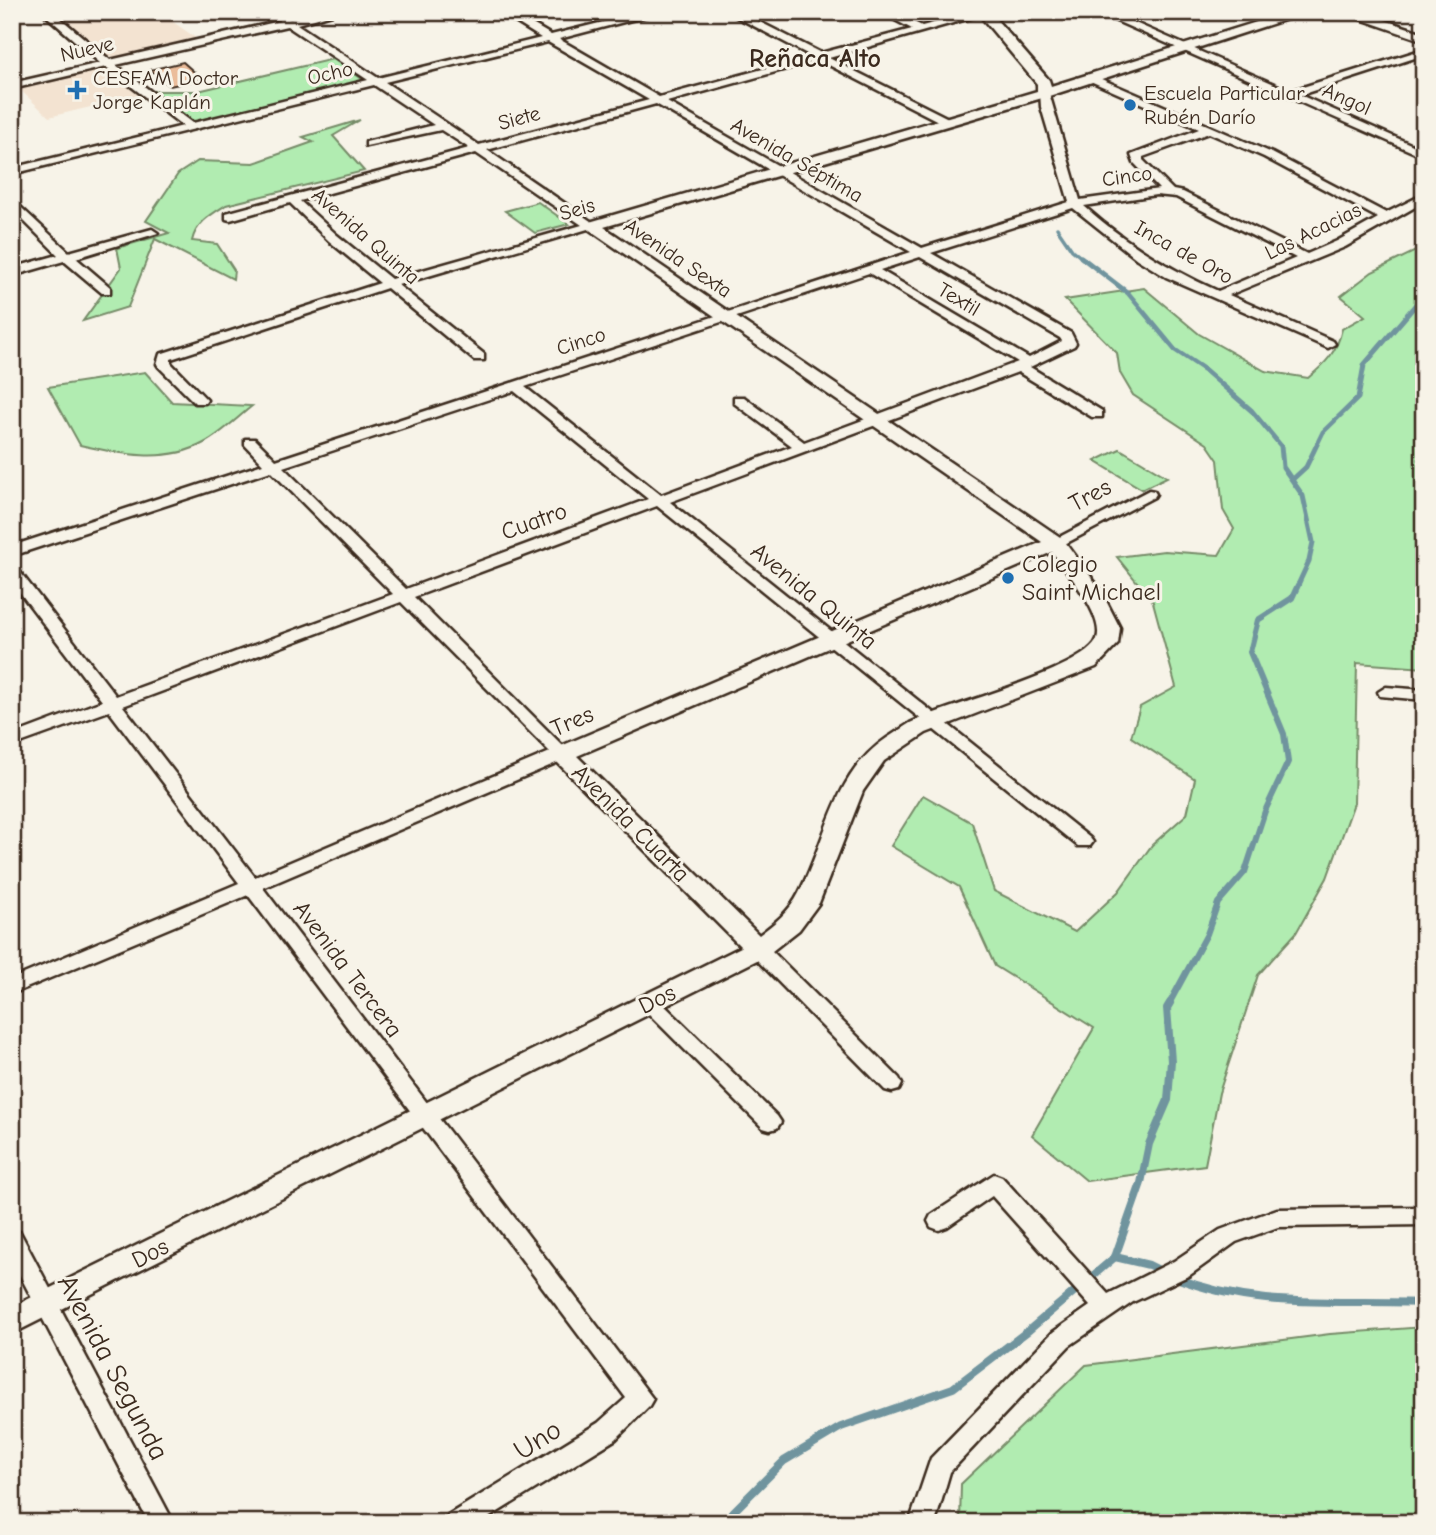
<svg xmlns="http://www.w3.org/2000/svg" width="1436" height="1535" font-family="'Comic Neue',sans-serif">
	<rect width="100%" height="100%" fill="#f7f3e8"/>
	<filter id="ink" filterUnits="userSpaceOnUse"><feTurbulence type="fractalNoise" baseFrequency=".0143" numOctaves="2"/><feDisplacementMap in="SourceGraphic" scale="14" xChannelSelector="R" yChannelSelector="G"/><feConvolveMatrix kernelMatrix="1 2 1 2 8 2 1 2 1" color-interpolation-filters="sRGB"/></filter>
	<g filter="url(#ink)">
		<g fill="#f3e3d1">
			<path d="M 58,12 L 159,12 L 196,38 L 114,57 L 107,56 Z"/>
			<path d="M 103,65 L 140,95 L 49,117 L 15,85 Z"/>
		</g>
		<g fill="#b1ecb1" stroke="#768b68" stroke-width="2">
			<path d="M 333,59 L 365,81 L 202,122 L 189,120 L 152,91 L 198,91 Z"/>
			<path d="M 360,120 L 333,136 L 364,171 L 226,205 C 210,215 196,223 192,241 L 217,244 L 234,270 L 233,279 L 155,239 L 128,307 L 83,321 L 121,268 L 117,248 L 169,233 L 146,221 L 178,174 L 198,161 L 254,163 L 313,142 L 303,137 Z"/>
			<path d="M 538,202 L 569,224 L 535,233 L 505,211 Z"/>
			<path d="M 1424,247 L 1424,668 L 1357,663 L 1354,803 L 1327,878 L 1296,933 L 1258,975 L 1219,1093 L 1205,1165 L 1087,1181 L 1032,1135 L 1094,1028 L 995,966 L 959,887 L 891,846 L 923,795 L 972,823 L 994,891 L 1075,932 L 1118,892 L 1152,845 L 1187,814 L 1195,779 L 1131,737 L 1140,707 L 1176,687 L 1153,602 L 1117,557 L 1164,551 L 1219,555 L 1234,529 L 1223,510 L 1218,460 L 1207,444 L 1133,395 L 1120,373 L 1117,353 L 1065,300 L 1144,288 L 1199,334 L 1265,371 L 1308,378 C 1326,363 1337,352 1342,329 L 1365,316 L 1341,296 L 1372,272 Z"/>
			<path d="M 145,372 L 172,402 L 252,406 C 237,418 221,434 204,443 C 166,464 119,454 80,445 L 48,387 Z"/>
			<path d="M 1120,449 L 1167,477 L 1142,489 L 1095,461 Z"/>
			<path d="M 1424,1327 L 1424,1523 L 960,1523 L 961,1484 L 1086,1365 L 1330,1334 Z"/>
		</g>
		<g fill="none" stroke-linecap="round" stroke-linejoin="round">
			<path stroke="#70949e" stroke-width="3.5" d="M 1057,228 L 1072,250 L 1083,259"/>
			<g stroke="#70949e" stroke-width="5">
				<path d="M 1081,257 L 1128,293 L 1175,350 L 1205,370 L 1252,411 L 1281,446 L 1283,467 L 1303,496 L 1313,542 L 1309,561 L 1297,587"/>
				<path d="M 1293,479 L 1306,467 L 1323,432 L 1358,398 L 1364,365 L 1424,295"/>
			</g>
			<path stroke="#70949e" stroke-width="6" d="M 1169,1004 L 1207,934 L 1218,903 L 1245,872 L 1265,811 L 1288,762 L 1284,734 L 1250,652 L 1258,620 L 1292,598 L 1298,585"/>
			<g stroke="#70949e" stroke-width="8">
				<path d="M 1115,1257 L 1149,1265 L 1165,1273"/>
				<path d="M 1174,1277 C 1259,1311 1336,1299 1424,1303"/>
				<path d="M 722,1523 L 784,1461 L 841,1427 L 953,1388 L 1029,1330 L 1115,1257 L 1141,1183 L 1149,1144 L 1168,1100 L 1171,1061 L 1167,1008 L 1170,1003"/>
			</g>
		</g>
		<path fill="#ebbd9b" stroke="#3b2a1e" stroke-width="2" d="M 183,62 L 202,79 L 170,86 L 150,70 Z"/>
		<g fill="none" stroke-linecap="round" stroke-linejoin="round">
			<defs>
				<g id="minor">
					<path d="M 42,12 L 53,12 L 110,60 L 280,21 L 268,12 L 280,12 L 290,19 L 320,12 L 339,12 L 297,24 L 378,78 L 541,38 L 499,12 L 512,12 L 551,35 L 644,12 L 662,12 L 559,39 L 659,97 L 811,56 L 727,12 L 740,12 L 821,53 L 912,29 L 880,12 L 893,12 L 922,26 L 975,12 L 992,12 L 829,58 L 950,119 L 950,123 L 942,123 L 819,60 L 667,102 L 922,248 L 1069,202 L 1041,107 L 1040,91 L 1049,93 L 1080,200 L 1159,189 L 1134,163 L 1131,155 L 1199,129 L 1088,80 L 1088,76 L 1092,75 L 1272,153 L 1386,213 L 1424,194 L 1424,202 L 1345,247 L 1229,295 L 1333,341 L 1335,344 L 1328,348 L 1166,277 L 1137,259 L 1073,208 L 931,253 L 1071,333 L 1076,343 L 1074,346 L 1030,367 L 1102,411 L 1102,417 L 1092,417 L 1018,372 L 670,502 L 1090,838 L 1093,842 L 1090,846 L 1078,846 L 657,506 L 414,597 L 571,754 L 568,758 L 263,888 L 653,1399 L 649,1406 L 616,1439 L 480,1523 L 445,1523 L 448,1515 L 598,1423 L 626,1398 L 248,895 L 12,994 L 12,979 L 239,883 L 109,711 L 12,746 L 12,735 L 102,701 L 12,582 L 12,566 L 17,568 L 116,696 L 393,594 L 271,471 L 12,556 L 12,546 L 263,464 L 245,445 L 245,439 L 255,439 L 276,460 L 911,252 L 656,104 L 487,150 L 598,226 L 398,285 L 484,354 L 484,360 L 474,360 L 387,288 L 171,359 L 171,363 L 207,400 L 205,403 L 195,403 L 159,367 L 157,364 L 160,354 L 380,283 L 329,241 L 290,203 L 230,220 L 226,219 L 226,213 L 469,148 L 441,130 L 366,146 L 366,142 L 434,125 L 374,85 L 12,174 L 12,168 L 183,126 L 106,67 L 12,89 L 12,83 L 100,63 ZM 287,26 L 368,80 L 193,123 L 116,65 ZM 548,42 L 649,100 L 479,145 L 385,82 ZM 1209,133 L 1264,157 L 1378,218 L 1337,241 L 1307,254 L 1183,192 L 1173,190 L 1143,160 L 1143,157 ZM 476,153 L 582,225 L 391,279 L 337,235 L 300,201 ZM 1156,195 L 1176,197 L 1296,258 L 1218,291 C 1169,269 1124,242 1084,206 ZM 920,257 L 1060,338 L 1062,341 L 1029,358 L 880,270 ZM 869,273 L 1018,362 L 804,442 L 744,397 L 734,397 L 734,403 L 792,446 L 661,495 L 525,387 ZM 514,391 L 648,499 L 406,589 L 283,467 ZM 401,602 L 550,752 L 255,877 L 123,706 Z"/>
					<path d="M 1096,12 L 1110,12 L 1290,91 L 1424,49 L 1424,55 L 1300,95 L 1424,150 L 1424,157 Z"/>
					<path d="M 12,199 L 69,252 L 152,229 L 158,233 L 76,258 L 110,287 L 110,293 L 102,293 L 64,261 L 12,276 L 12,268 L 58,255 L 12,209 Z"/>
					<path d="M 1149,490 L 1154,491 L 1156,494 L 1154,497 L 1061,546 L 1056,548 L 1048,543 Z"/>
					<path d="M 1386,687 L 1424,690 L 1424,700 L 1380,696 L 1378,692 Z"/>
					<path d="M 758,942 L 765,944 L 899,1078 L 902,1084 L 899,1090 L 892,1092 L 885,1090 L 751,954 L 748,949 L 751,944 Z"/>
					<path d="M 650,996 L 657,998 L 777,1116 L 781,1122 L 777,1128 L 770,1130 L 763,1128 L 643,1008 L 640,1003 L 643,998 Z"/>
					<path d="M 994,1174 L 1002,1177 L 1108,1294 L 1174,1261 L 1220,1230 L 1277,1209 L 1424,1207 L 1424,1225 L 1278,1227 L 1236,1242 L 1190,1275 L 1133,1302 L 1069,1346 L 950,1472 L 935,1523 L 909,1523 L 931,1458 L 1053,1332 L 1090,1306 L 992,1196 L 947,1227 L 939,1230 L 931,1227 L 928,1221 L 931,1215 Z"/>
					<path d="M 12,1229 L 20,1232 L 174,1523 L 149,1523 L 12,1260 Z"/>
				</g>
				<g id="tertiary">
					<path d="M 985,12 L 997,12 L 995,18 L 1049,80 L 1051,86 L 1289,12 L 1309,12 L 1049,96 L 604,227 L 1063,539 L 1100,589 L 1120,628 L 1118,644 L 1096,667 L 926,733 L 884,761 L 863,791 L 819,903 L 799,930 L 767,955 L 12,1334 L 12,1307 L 741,947 L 554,759 L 551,754 L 554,749 L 1042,542 L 584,226 L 586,223 L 1037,91 L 1037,84 L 982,18 ZM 1052,552 C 1066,570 1105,617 1097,639 C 1086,670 943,706 910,723 C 902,728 895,733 887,738 C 833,774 827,839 799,893 C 790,911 775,923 759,935 L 577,756 Z"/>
					<path d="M 1340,12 L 1360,12 L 1424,33 L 1424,41 Z"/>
				</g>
			</defs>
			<use href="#minor" stroke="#3b2a1e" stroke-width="5"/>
			<use href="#tertiary" stroke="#3b2a1e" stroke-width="5"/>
			<use href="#minor" fill="#f7f3e8" fill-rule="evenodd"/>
			<use href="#tertiary" fill="#f7f3e8" fill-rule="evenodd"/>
		</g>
	</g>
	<g fill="#1f6fb2" stroke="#f7f3e8" stroke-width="2.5">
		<path d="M73.5 79.5h7v7h7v7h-7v7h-7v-7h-7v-7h7z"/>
		<circle cx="1130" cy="105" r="7"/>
		<circle cx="1008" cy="578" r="7"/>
	</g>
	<g text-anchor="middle" stroke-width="6" stroke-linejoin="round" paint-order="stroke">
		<g font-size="21" fill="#3b2a1e" stroke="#f7f3e8">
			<text transform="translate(87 49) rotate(-13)" y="7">Nueve</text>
			<text transform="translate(330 73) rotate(-13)" y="7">Ocho</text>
			<text transform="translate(1347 99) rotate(24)" y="7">Angol</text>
			<text transform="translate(519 118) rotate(-15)" y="7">Siete</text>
			<text transform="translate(797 160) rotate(30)" y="7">Avenida Séptima</text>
			<text transform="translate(1127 176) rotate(-8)" y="7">Cinco</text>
			<text transform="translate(577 209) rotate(-16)" y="7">Seis</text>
			<text transform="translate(1313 231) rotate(-26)" y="7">Las Acacias</text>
			<text transform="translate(366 236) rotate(41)" y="7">Avenida Quinta</text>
			<text transform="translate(1184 252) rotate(29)" y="7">Inca de Oro</text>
			<text transform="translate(678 258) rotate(34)" y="7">Avenida Sexta</text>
			<text transform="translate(959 299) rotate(31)" y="7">Textil</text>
			<text transform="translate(581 341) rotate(-18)" y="7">Cinco</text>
		</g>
		<g font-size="21" fill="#3b2a1e" stroke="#f7f3e8" text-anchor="start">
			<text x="93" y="85">CESFAM Doctor<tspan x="93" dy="24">Jorge Kaplán</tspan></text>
			<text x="1144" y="100">Escuela Particular<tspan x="1144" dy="24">Rubén Darío</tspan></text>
		</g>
		<g font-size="24" fill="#3b2a1e" stroke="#f7f3e8">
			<text transform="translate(1090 495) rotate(-28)" y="8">Tres</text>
			<text transform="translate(534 521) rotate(-20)" y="8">Cuatro</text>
			<text transform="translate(814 596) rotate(39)" y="8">Avenida Quinta</text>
			<text transform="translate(572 721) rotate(-23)" y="8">Tres</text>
			<text transform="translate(631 823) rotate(45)" y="8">Avenida Cuarta</text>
			<text transform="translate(348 969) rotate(53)" y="8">Avenida Tercera</text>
			<text transform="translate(657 999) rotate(-26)" y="8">Dos</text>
			<text transform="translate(150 1253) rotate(-27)" y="8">Dos</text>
		</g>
		<g font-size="24" fill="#3b2a1e" stroke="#f7f3e8" text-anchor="start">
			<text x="1022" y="572">Colegio<tspan x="1022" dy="28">Saint Michael</tspan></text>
		</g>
		<g font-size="26" font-weight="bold" fill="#3b2a1e" stroke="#f7f3e8">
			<text x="815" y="67">Reñaca Alto</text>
		</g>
		<g font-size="28" fill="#3b2a1e" stroke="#f7f3e8">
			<text transform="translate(114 1367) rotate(62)" y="10">Avenida Segunda</text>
			<text transform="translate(537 1439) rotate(-32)" y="10">Uno</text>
		</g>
	</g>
	<rect width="1436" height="1535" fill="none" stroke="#f7f3e8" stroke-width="42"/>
	<rect x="21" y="21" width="1394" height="1493" fill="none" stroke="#3b2a1e" stroke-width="2.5" filter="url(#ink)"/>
</svg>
